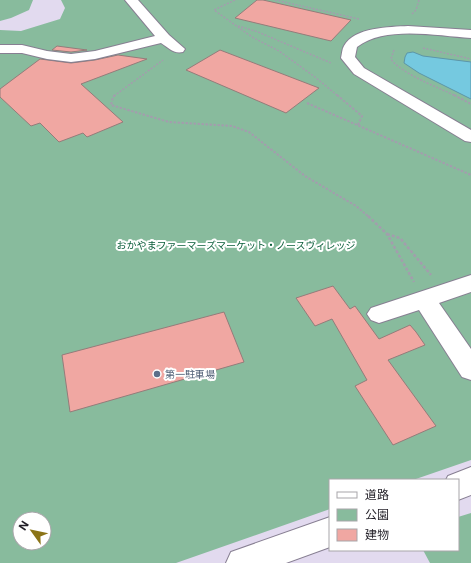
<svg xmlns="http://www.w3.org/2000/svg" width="471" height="563" font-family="Inter,'Noto Sans JP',sans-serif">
	<rect width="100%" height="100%" fill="#e2daef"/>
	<g fill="#88bb9d" fill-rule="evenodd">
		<path d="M 0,0 L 33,0 L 29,10 L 11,18 L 0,21 Z"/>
		<path d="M 61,0 L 471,0 L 471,460 L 413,480 L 330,480 L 330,509 L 176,563 L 0,563 L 0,30 L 21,31 L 60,19 L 65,8 ZM 20,519 L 44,519 L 44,543 L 20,543 Z"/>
		<path d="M 471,513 L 471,563 L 430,563 L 423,550 L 458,550 L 458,517 Z"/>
	</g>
	<path fill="#75c9e0" stroke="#5c96a8" d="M 413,52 L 423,56 L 471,62 L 471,99 L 419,73 L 404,63 L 405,57 L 407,53 Z"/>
	<g fill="#f0a7a2" stroke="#947c7a">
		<path d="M 257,0 L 263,0 L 351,20 L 331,41 L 235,18 Z"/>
		<path d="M 57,46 L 87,50 L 71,52 L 52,50 Z"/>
		<path d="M 220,50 L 319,88 L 286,113 L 186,70 Z"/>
		<path d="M 118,55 L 147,59 L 81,84 L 123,122 L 87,137 L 83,133 L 59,142 L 40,123 L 31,126 L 0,97 L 0,89 L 40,59 L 71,63 L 95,60 Z"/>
		<path d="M 333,286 L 350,309 L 355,306 L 379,339 L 410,325 L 416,332 L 425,345 L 388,360 L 436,426 L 393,445 L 355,386 L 367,380 L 332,319 L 315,326 L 296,298 Z"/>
		<path d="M 224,312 L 244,362 L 70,412 L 62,355 Z"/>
	</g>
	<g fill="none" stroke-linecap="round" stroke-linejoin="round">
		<defs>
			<g id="minor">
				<path d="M 125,0 L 138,0 L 169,35 L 185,49 L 183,52 C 173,54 169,48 161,43 L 95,59 L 71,62 L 47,59 L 22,53 L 0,53 L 0,45 L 22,45 L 47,51 L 71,54 L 95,51 L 155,36 Z"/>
				<path d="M 408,26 L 471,30 L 471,38 C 438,36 385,25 357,47 L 355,57 L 364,68 L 471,130 L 471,142 L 465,141 L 354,74 L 341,58 C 342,54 342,49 344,46 C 354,27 390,27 408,26 Z"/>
				<path d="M 471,275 L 471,292 L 439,303 L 471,349 L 471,380 L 462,377 L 419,310 L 379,323 L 371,320 L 367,314 L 371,308 Z"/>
				<path d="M 471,467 L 471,495 L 458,500 L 458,480 L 446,480 L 448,476 Z"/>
				<path d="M 330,517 L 330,547 L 286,563 L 226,563 L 231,552 Z"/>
			</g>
		</defs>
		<use href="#minor" stroke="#877f92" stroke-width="2"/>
		<g stroke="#a39dad" stroke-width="1.5" stroke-dasharray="2 1.5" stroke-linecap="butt">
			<path d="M 235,0 L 214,10 L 252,37 L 279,51 L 315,77 L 338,96"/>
			<path d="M 275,0 L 359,19"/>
			<path d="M 412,14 L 416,10 L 419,0"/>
			<path d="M 238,26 L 258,32 L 331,63"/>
			<path d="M 423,48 L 471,59"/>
			<path d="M 394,50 L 391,59 C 400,73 439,88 456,96"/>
			<path d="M 114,96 L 163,60"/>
		</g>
		<g stroke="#a39dad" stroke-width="2" stroke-dasharray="2.5 1.5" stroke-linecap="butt">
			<path d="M 115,95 L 113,97 L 111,105 L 169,122 L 232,126 L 249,132 L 305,176 L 356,206 L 369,217"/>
			<path d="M 337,95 L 362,116 L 358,125"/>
			<path d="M 454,95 L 471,104"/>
			<path d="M 307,103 L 471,175"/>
		</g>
		<g stroke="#a39dad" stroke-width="2.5" stroke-dasharray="3 2" stroke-linecap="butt">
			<path d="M 368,216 L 387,234 L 414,282"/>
			<path d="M 387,234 L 400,238 L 431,275"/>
		</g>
		<use href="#minor" fill="#fff" fill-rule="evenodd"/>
	</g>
	<circle fill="#5c6f8a" stroke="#fff" stroke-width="1.5" cx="157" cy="374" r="4"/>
	<g text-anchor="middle" stroke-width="4" stroke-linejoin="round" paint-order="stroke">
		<g font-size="10" fill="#085c38" stroke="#fff">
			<text x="236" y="249">おかやまファーマーズマーケット・ノースヴィレッジ</text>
		</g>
		<g font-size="10" fill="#4e5e75" stroke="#fff" text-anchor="start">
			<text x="165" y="378">第一駐車場</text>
		</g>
	</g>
	<rect x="329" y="479" width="130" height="72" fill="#ffffff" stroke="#a7a5a9"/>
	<rect x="337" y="492" width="20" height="6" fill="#ffffff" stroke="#a7a5a9"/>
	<text x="365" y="499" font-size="12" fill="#221f27">道路</text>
	<rect x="337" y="509" width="20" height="12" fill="#88bb9d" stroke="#a7a5a9"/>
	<text x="365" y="519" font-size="12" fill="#221f27">公園</text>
	<rect x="337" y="529" width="20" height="12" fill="#f0a7a2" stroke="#a7a5a9"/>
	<text x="365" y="539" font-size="12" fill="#221f27">建物</text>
	<g transform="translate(32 531) rotate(303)"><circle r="19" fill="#ffffff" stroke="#a7a5a9"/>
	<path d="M0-3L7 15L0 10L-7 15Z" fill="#8b7417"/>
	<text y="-6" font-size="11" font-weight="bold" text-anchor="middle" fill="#221f27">N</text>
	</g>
</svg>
